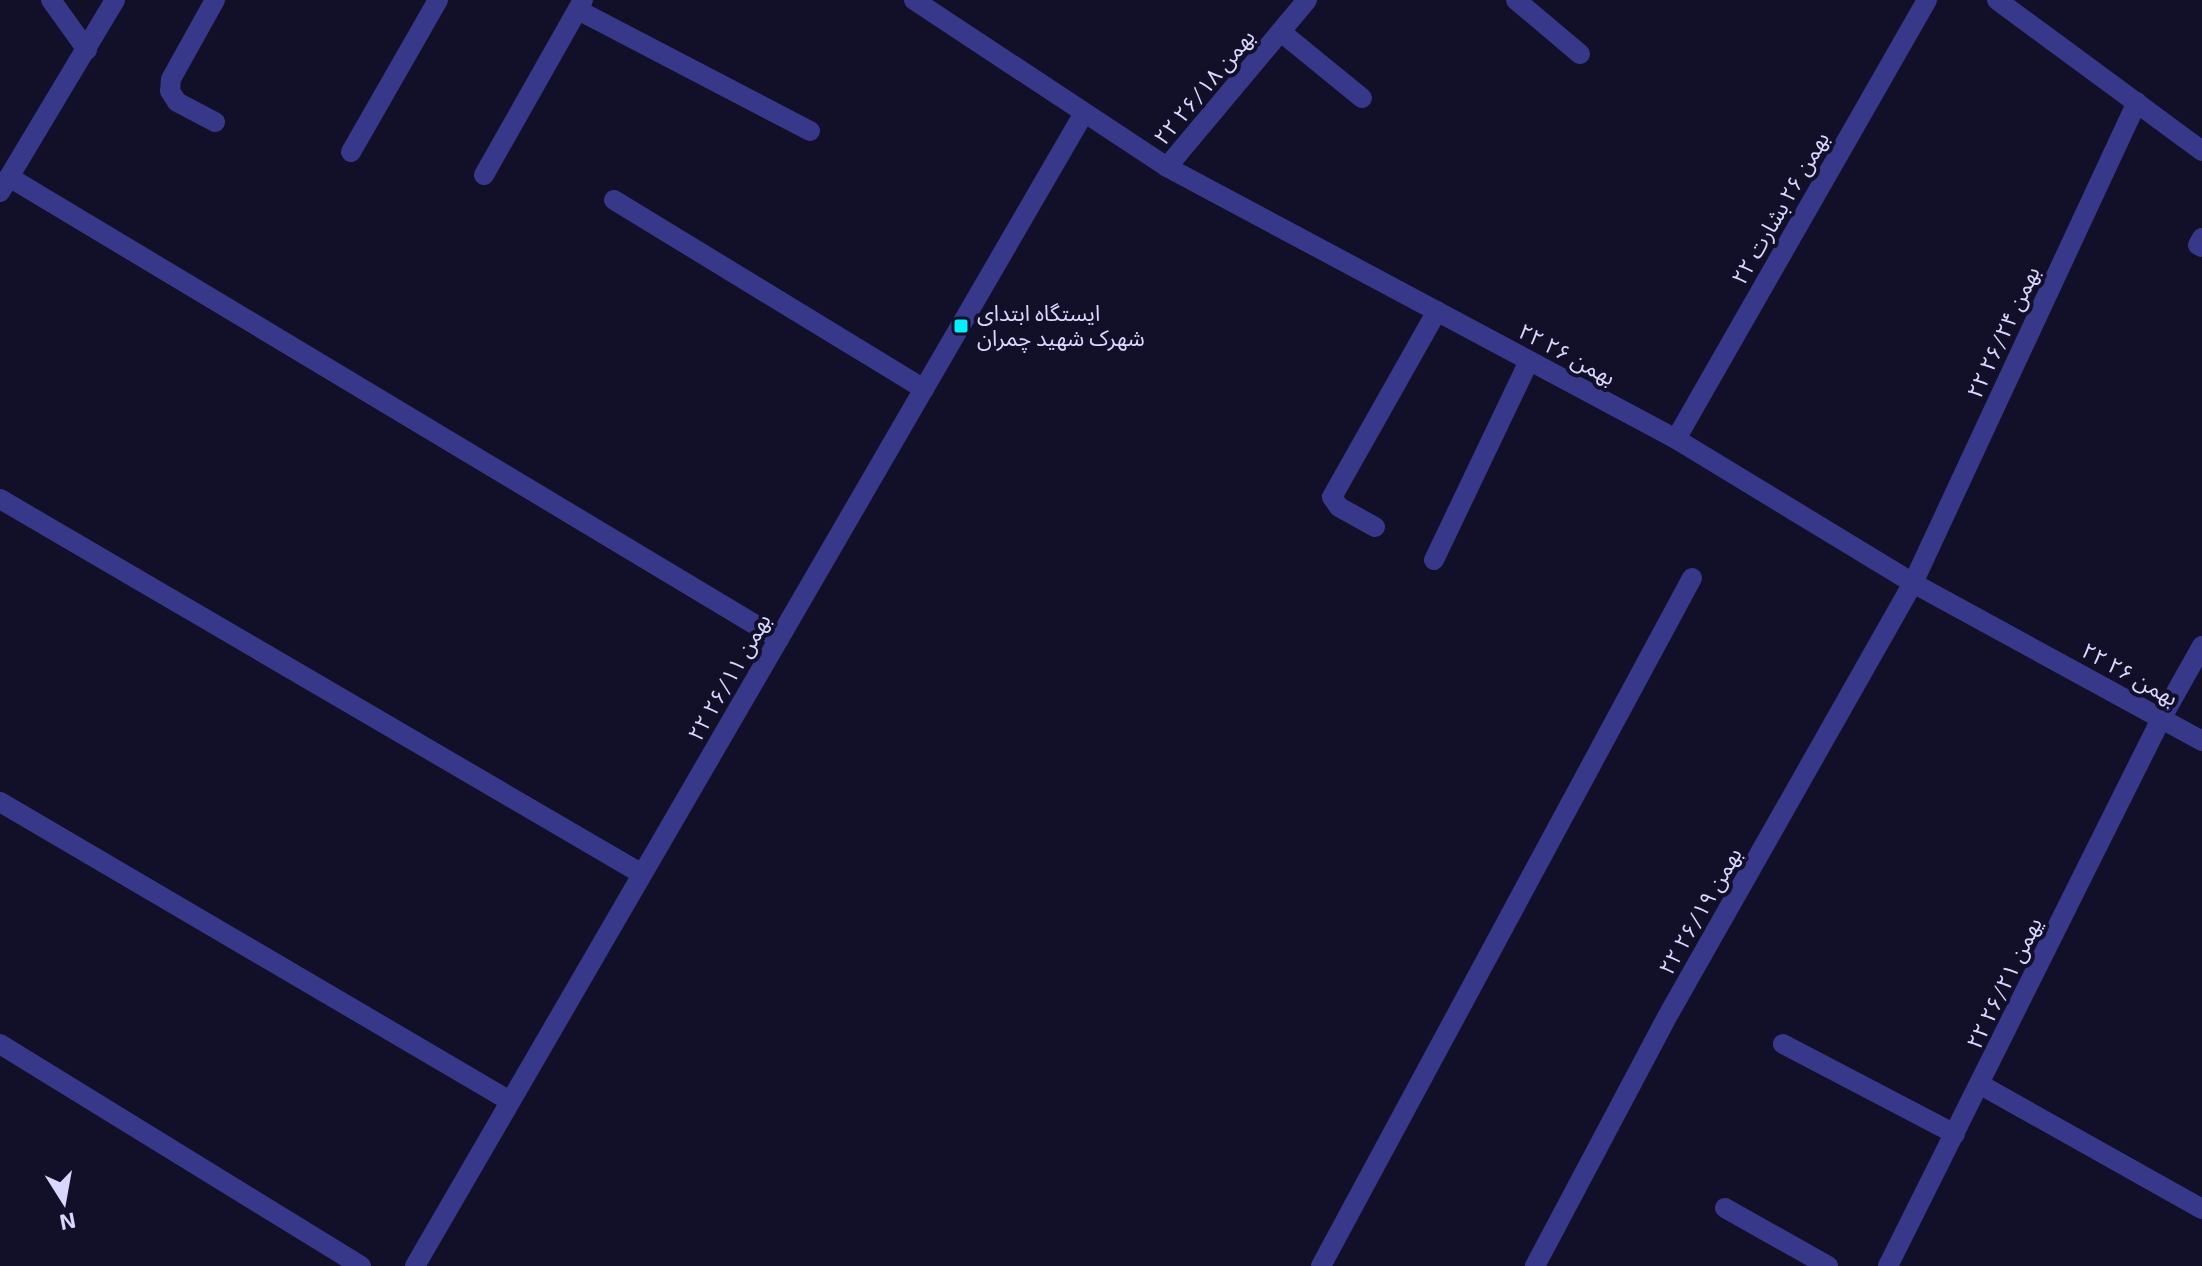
<svg xmlns="http://www.w3.org/2000/svg" width="2202" height="1266" font-family="'Exo 2','Noto Sans Arabic',sans-serif">
	<rect width="100%" height="100%" fill="#120f29"/>
	<g fill="none" stroke-linecap="round" stroke-linejoin="round">
		<g stroke="#38388a" stroke-width="20">
			<path d="M 51,0 L 87,50"/>
			<path d="M 914,0 L 1167,167 L 1676,439 L 1913,583 L 2202,741"/>
			<path d="M 1516,0 L 1580,54"/>
			<path d="M 1997,0 L 2202,151"/>
			<path d="M 578,10 L 810,131"/>
			<path d="M 1281,32 L 1362,98"/>
			<path d="M 215,122 L 177,102 L 170,91 L 171,79 L 215,0"/>
			<path d="M 351,152 L 438,0"/>
			<path d="M 1167,167 L 1307,0"/>
			<path d="M 484,175 L 583,0"/>
			<path d="M 9,177 L 779,639"/>
			<path d="M 0,192 L 115,0"/>
			<path d="M 614,200 L 924,389"/>
			<path d="M 2202,238 L 2198,245 L 2202,247"/>
			<path d="M 1676,439 L 1927,0"/>
			<path d="M 0,499 L 642,874"/>
			<path d="M 1375,527 L 1339,507 L 1332,497 L 1437,311"/>
			<path d="M 1434,560 L 1529,361"/>
			<path d="M 0,802 L 510,1101"/>
			<path d="M 0,1044 L 361,1266"/>
			<path d="M 1783,1044 L 1955,1134"/>
			<path d="M 1981,1085 L 2202,1209"/>
			<path d="M 1725,1208 L 1828,1266"/>
			<path d="M 415,1266 L 1084,113"/>
			<path d="M 1321,1266 L 1692,578"/>
			<path d="M 1535,1266 L 1667,1017 L 1913,583 L 2137,102"/>
			<path d="M 1888,1266 L 2161,719 L 2202,646"/>
		</g>
	</g>
	<rect fill="#03f0ff" stroke="#120f29" stroke-width="3" x="953" y="318" width="16" height="16" rx="4"/>
	<g text-anchor="middle" stroke-width="8" stroke-linejoin="round" paint-order="stroke">
		<g font-size="22" fill="#dad7ff" stroke="#120f29">
			<text transform="translate(1204 87) rotate(-50)" y="8">۲۲ بهمن ۲۶/۱۸</text>
			<text transform="translate(1780 208) rotate(-60)" y="8">بهمن ۲۶ بشارت ۲۲</text>
			<text transform="translate(2003 332) rotate(-65)" y="8">۲۲ بهمن ۲۶/۲۴</text>
			<text transform="translate(1567 354) rotate(28)" y="8">۲۲ بهمن ۲۶</text>
			<text transform="translate(2130 674) rotate(29)" y="8">۲۲ بهمن ۲۶</text>
			<text transform="translate(729 677) rotate(-60)" y="8">۲۲ بهمن ۲۶/۱۱</text>
			<text transform="translate(1700 911) rotate(-60)" y="8">۲۲ بهمن ۲۶/۱۹</text>
			<text transform="translate(2004 983) rotate(-64)" y="8">۲۲ یهمن ۲۶/۲۱</text>
		</g>
		<g font-size="22" fill="#dad7ff" stroke="#120f29" text-anchor="start">
			<text x="977" y="321">ایستگاه ابتدای<tspan x="977" dy="25">شهرک شهید چمران</tspan></text>
		</g>
	</g>
	<g transform="translate(64 1202) rotate(169)" stroke="#120f29" stroke-width="6" paint-order="stroke">
	<path d="M0-6L14 30L0 20L-14 30Z" fill="#dad7ff"/>
	<text y="-12" font-size="22" font-weight="bold" text-anchor="middle" fill="#dad7ff">N</text>
	</g>
</svg>
